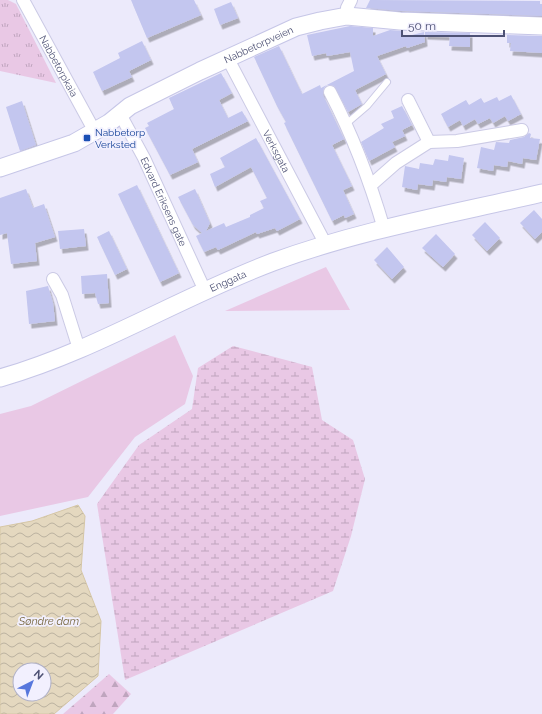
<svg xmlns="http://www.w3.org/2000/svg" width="542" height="714" font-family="Raleway,sans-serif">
	<defs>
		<pattern id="forest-firs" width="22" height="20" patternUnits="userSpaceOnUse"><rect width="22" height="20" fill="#e9c8e5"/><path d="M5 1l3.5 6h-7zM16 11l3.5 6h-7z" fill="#bfa5be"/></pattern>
		<pattern id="wetland-marsh" width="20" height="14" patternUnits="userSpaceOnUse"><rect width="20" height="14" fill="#e9c8e5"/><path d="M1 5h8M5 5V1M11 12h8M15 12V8" fill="none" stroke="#bfa5be"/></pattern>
		<pattern id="park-tufts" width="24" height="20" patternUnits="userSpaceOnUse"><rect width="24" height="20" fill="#e9c8e5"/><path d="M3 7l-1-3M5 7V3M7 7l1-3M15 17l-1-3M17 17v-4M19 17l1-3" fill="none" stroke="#bfa5be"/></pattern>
		<pattern id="water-waves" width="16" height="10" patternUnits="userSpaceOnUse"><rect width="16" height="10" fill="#e4d8bf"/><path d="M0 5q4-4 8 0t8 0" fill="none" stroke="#bbb2a0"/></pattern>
		<filter id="shadow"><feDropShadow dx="2.5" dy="4.5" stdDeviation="0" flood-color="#0004"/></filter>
	</defs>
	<rect width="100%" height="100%" fill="#eceafb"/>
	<g fill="#e9c8e5">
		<path d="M 326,267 L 350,310 L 225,311 Z"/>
		<path d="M 175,335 L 193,376 L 185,404 L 135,437 L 88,497 L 0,516 L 0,414 L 31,406 Z"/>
	</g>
	<path fill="url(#forest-firs)" d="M 109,674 L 131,694 L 113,714 L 63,714 Z"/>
	<path fill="url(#wetland-marsh)" d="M 233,346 L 312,367 L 322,420 L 353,440 L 365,479 L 351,536 L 333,591 L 125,680 L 97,504 L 139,445 L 192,409 L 198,368 Z"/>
	<path fill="url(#park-tufts)" d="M 0,0 L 8,0 L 16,4 L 56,83 L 0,71 Z"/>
	<path fill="url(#water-waves)" stroke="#d6c7a6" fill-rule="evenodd" d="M 78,505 L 85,516 L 81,570 L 101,621 L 98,676 L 54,714 L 0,714 L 0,527 L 32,521 ZM 20,670 L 44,670 L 44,694 L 20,694 Z"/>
	<g fill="#c3c6ef" filter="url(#shadow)">
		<path d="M 131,0 L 194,0 L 201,15 L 147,38 Z"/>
		<path d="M 370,0 L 540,1 L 540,4 L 542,4 L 542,16 L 401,11 L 366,8 Z"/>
		<path d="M 231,2 L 238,18 L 220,25 L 214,9 Z"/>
		<path d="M 350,26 L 373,28 L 373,36 L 390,30 L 402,31 L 404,37 L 424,32 L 425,42 L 407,48 L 406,46 L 377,56 L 386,74 L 355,90 L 362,104 L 348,112 L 334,86 L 327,85 L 324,88 L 323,95 L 344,139 L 332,145 L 352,186 L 343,190 L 354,214 L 345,218 L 344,215 L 332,221 L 284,123 L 286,122 L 277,106 L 254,57 L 279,46 L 302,94 L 320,85 L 321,88 L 354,71 L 350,52 L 327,56 L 326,53 L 312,56 L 307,35 Z"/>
		<path d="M 425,32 L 470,33 L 470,47 L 449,46 L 450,36 L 425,35 Z"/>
		<path d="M 507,35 L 542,36 L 542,53 L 510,51 L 511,43 L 507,43 Z"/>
		<path d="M 142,41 L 151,60 L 129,71 L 132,77 L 102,91 L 93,72 L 120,58 L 118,53 Z"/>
		<path d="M 221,73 L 232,93 L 219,100 L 228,118 L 242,111 L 248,121 L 192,149 L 198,162 L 170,175 L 145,128 L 149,126 L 147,123 L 174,109 L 169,98 Z"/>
		<path d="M 511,95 L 521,114 L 508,121 L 505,116 L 493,123 L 490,118 L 478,124 L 475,119 L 463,126 L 460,120 L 448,127 L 441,114 L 466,100 L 469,105 L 481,98 L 484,103 L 497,97 L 499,101 Z"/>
		<path d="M 22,101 L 36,145 L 20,151 L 6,107 Z"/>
		<path d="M 402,106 L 412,125 L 402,130 L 405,136 L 392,142 L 395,147 L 369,161 L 361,142 L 384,128 L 381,124 L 394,118 L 391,111 Z"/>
		<path d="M 529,133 L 531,134 L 530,138 L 540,139 L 536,160 L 523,158 L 522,164 L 508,161 L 507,167 L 494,165 L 493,171 L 477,168 L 481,147 L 494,150 L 496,142 L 509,143 L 510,140 L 524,137 Z"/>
		<path d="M 256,138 L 300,219 L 277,231 L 275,228 L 257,234 L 256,232 L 218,250 L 216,247 L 204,252 L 196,236 L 202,233 L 193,225 L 178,197 L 195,189 L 210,223 L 206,231 L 224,223 L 226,227 L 250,217 L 250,215 L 264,208 L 260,201 L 267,198 L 251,167 L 215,187 L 210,174 L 225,167 L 220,158 Z"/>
		<path d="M 449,155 L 464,158 L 461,179 L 447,177 L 446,182 L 433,180 L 432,186 L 418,184 L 417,190 L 402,187 L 405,166 L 419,169 L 420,163 L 433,165 L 435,159 L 448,161 Z"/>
		<path d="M 137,185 L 179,273 L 160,282 L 118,194 Z"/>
		<path d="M 26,189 L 33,208 L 44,204 L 55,237 L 35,243 L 37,261 L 11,264 L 7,233 L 0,235 L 0,198 Z"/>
		<path d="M 534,210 L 542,219 L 542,232 L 535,239 L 520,223 Z"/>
		<path d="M 485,222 L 500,238 L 487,251 L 472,235 Z"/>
		<path d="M 84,229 L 86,246 L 60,249 L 58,231 Z"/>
		<path d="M 109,231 L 127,269 L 115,275 L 97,237 Z"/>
		<path d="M 436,234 L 455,254 L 443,267 L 422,248 Z"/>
		<path d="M 387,247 L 404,267 L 392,279 L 374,260 Z"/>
		<path d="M 107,274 L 109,303 L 98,304 L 95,293 L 82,294 L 81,276 Z"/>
		<path d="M 48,286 L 53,303 L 55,321 L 29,324 L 26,291 Z"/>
	</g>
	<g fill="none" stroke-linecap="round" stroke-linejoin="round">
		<defs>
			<path id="lane" d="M 346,124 L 367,106 L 387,82"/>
			<g id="street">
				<path id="s1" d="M 23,0 L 95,132"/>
				<path d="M 347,16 L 347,8 L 351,0"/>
				<path id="s2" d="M 228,59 L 325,243"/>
				<path d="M 330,92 C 353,136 370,181 384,229"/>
				<path d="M 408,100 L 429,142"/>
				<path id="s3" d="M 120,114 L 144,158 L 205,291"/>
				<path d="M 371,185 L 396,163 L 429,142 L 457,141 L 522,130"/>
				<path d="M 53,279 L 62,295 L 79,349"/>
			</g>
			<g id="secondary">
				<path id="s4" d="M 0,168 L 74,143 L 109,123 L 130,106 L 200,71 L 296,27 L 320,21 L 347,16 L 400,21 L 542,26"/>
				<path id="s5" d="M 0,378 C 95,351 180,297 273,262 C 360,230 452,214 542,193"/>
			</g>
		</defs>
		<use href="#lane" stroke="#cbcae5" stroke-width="8"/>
		<use href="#street" stroke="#cbcae5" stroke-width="14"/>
		<use href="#secondary" stroke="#c6c6e7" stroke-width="19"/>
		<use href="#lane" stroke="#fff" stroke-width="6"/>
		<use href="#street" stroke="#fff" stroke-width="12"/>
		<use href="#secondary" stroke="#fff" stroke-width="17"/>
	</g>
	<rect fill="#1a4fb4" stroke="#f2f0fe" stroke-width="1.5" x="83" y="134" width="8" height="8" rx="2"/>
	<g text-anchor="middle" stroke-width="3.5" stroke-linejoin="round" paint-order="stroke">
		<g font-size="10" fill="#4e5275" stroke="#f2f0fe">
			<text dy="4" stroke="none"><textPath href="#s4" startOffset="288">Nabbetorpveien</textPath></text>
			<text dy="4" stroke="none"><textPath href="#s1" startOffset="75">Nabbetorpkaia</textPath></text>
			<text dy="4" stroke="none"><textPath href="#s2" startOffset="104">Verksgata</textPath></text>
			<text dy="4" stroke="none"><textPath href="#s3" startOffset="98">Edvard Eriksens gate</textPath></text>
			<text dy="4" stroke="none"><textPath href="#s5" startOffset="248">Enggata</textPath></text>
		</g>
		<g font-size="10" fill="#164399" stroke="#f2f0fe" text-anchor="start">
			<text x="95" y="136">Nabbetorp<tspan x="95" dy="12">Verksted</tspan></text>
		</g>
		<g font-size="11" font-style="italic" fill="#796942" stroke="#f2f0fe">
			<text x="49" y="625">Søndre dam</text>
		</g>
	</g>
	<g transform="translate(32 682) rotate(42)"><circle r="19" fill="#f2f0fe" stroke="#b0b1c7"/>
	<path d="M0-3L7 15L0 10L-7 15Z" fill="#5777dd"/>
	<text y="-6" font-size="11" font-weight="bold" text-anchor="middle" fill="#4e5275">N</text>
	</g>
	<path d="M402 30v6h102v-6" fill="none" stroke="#4e5275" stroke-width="2"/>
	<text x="408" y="30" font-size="12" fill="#4e5275" stroke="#f2f0fe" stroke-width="3" paint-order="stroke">50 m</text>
</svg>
